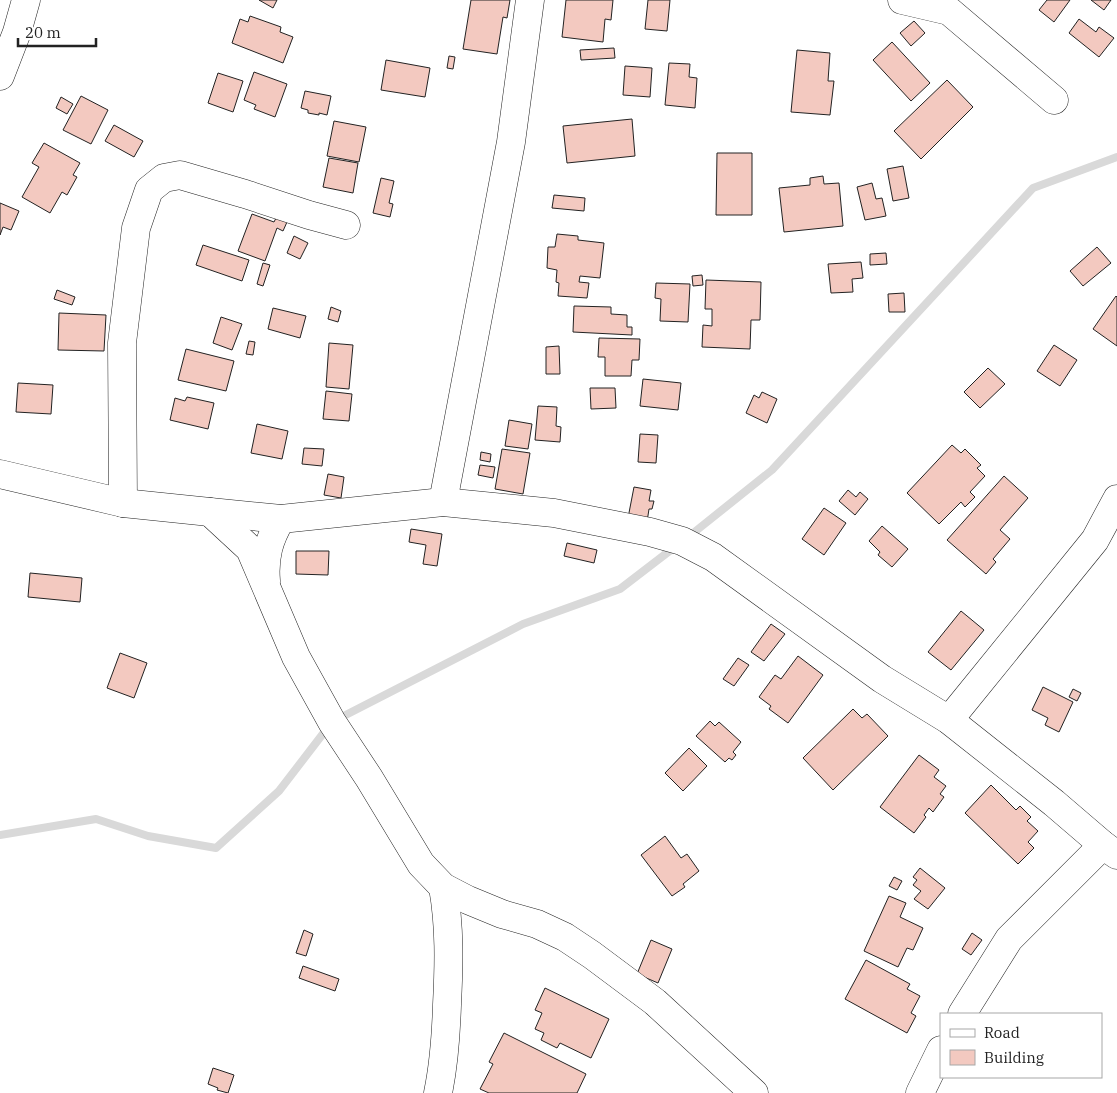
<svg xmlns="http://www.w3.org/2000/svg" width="1117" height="1093" font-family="'IBM Plex Serif',serif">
	<rect width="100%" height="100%" fill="#fff"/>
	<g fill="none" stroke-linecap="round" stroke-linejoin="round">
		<g stroke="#d9d9d9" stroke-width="8">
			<path d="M 687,538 L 772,470 L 1033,188 L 1117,157"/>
			<path d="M 0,835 L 96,819 L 148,836 L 216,848 L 279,791 L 332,722 L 523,624 L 620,589 L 676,546"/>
		</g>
	</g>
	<g fill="#f3c9c0" stroke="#222">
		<path d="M 259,0 L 277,0 L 273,8 Z"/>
		<path d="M 471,0 L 510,0 L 507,18 L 503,17 L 497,54 L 463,49 Z"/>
		<path d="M 566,0 L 613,0 L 611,20 L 605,19 L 603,42 L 562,37 Z"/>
		<path d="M 648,0 L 670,0 L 667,31 L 645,29 Z"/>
		<path d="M 1047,0 L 1070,0 L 1054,22 L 1039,10 Z"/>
		<path d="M 1091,0 L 1111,0 L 1104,10 Z"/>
		<path d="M 250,16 L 281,27 L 280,32 L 293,37 L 283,63 L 232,43 L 240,19 L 248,22 Z"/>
		<path d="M 1079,19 L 1096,32 L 1099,27 L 1114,38 L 1099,57 L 1069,33 Z"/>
		<path d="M 914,21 L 925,33 L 911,46 L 900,33 Z"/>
		<path d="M 892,42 L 930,83 L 911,101 L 873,60 Z"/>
		<path d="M 614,48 L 615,58 L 581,60 L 580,50 Z"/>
		<path d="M 797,50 L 830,53 L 828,81 L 834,81 L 830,115 L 791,112 Z"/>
		<path d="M 449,56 L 455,57 L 453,69 L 447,68 Z"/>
		<path d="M 386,60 L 430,68 L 425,97 L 381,90 Z"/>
		<path d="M 669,63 L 690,64 L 689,77 L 697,78 L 695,108 L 665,105 Z"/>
		<path d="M 625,66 L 652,68 L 650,97 L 623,95 Z"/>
		<path d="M 254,72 L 287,84 L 275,117 L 254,109 L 256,105 L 244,100 Z"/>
		<path d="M 218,73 L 243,81 L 233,112 L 208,103 Z"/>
		<path d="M 947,80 L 973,107 L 921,159 L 894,131 Z"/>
		<path d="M 305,91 L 331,96 L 327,115 L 319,113 L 319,115 L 308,113 L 308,110 L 301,108 Z"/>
		<path d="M 81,96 L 108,110 L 91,144 L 63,130 Z"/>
		<path d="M 61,97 L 73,104 L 67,114 L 56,108 Z"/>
		<path d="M 632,119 L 635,156 L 567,163 L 563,126 Z"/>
		<path d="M 334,121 L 366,127 L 359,162 L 327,156 Z"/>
		<path d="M 114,125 L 143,141 L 134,157 L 105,141 Z"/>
		<path d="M 44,143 L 80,163 L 73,175 L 77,177 L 67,195 L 62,192 L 50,213 L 22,197 L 39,167 L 32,163 Z"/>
		<path d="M 717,153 L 752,153 L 752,215 L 716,215 Z"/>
		<path d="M 329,158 L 358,163 L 353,193 L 323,187 Z"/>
		<path d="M 903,166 L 909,198 L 893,201 L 887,169 Z"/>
		<path d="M 823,176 L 824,184 L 839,183 L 843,226 L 784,232 L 779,188 L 810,185 L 810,178 Z"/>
		<path d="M 381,178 L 394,181 L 389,203 L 393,204 L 390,217 L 373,213 Z"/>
		<path d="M 872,183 L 876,199 L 882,198 L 886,216 L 865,220 L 857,187 Z"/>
		<path d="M 554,195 L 585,198 L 584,211 L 552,208 Z"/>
		<path d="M 0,203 L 19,211 L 11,230 L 3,227 L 0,235 Z"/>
		<path d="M 252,214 L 274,222 L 276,218 L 287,222 L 283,231 L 277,228 L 265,261 L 238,251 Z"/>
		<path d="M 557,234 L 578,236 L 578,240 L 604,243 L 600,278 L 580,276 L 579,282 L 589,283 L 587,298 L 558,296 L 559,283 L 556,282 L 557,270 L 547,268 L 548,247 L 555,247 Z"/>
		<path d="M 294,236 L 308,243 L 300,259 L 287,253 Z"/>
		<path d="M 203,245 L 249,260 L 242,281 L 196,265 Z"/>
		<path d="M 1097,247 L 1111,263 L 1083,286 L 1070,271 Z"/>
		<path d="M 886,253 L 887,264 L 870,265 L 870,254 Z"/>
		<path d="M 861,262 L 863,278 L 852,279 L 853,292 L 831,293 L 828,264 Z"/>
		<path d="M 263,263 L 270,265 L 263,286 L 257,284 Z"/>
		<path d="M 702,275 L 703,285 L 693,286 L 692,276 Z"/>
		<path d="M 706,280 L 761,282 L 760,320 L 751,320 L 750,349 L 702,347 L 703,325 L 712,326 L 712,309 L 705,309 Z"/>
		<path d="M 656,283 L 690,284 L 688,322 L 660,321 L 661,299 L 655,298 Z"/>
		<path d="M 57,290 L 75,297 L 72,305 L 54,299 Z"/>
		<path d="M 904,293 L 905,312 L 889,312 L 888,294 Z"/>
		<path d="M 1116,296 L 1117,297 L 1117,346 L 1093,329 Z"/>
		<path d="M 574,306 L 611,307 L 611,314 L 627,315 L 627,327 L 632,327 L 632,335 L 573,332 Z"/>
		<path d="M 331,307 L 341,311 L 338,322 L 328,319 Z"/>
		<path d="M 273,308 L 306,316 L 300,338 L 268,329 Z"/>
		<path d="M 59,313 L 106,315 L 104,351 L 58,350 Z"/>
		<path d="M 221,317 L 242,324 L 232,350 L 213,343 Z"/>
		<path d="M 599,338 L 640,339 L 639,360 L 632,360 L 631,376 L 605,376 L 605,357 L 598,357 Z"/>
		<path d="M 249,341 L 255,342 L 253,355 L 246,354 Z"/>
		<path d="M 329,343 L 353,345 L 349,389 L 326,387 Z"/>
		<path d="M 1054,345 L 1077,360 L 1060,386 L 1037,371 Z"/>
		<path d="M 559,346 L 560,374 L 546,374 L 546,347 Z"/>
		<path d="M 186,349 L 234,361 L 226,391 L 178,380 Z"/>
		<path d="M 988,368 L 1005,384 L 980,408 L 964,392 Z"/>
		<path d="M 643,379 L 681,383 L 678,410 L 640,406 Z"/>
		<path d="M 18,383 L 53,385 L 51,414 L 16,412 Z"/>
		<path d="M 590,388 L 615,388 L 616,408 L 591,409 Z"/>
		<path d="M 326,391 L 352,394 L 349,421 L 323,419 Z"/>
		<path d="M 762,392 L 777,399 L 767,423 L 746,413 L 754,395 L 759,398 Z"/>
		<path d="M 187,397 L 214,403 L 208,429 L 170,420 L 175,398 L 185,401 Z"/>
		<path d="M 538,406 L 557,407 L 556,426 L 561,427 L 560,442 L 535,440 Z"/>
		<path d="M 509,420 L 532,424 L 528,449 L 505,446 Z"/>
		<path d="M 257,424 L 288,431 L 282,459 L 251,453 Z"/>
		<path d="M 640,434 L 658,435 L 656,463 L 638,462 Z"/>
		<path d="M 952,445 L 961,453 L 965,449 L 981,465 L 977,468 L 985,476 L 970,492 L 975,497 L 965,507 L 961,502 L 939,524 L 907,493 Z"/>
		<path d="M 304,448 L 324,449 L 322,466 L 302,464 Z"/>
		<path d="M 502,449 L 530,453 L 523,494 L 495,489 Z"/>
		<path d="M 481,452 L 491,454 L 490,462 L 480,460 Z"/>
		<path d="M 480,465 L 495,467 L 493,478 L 478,475 Z"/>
		<path d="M 328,474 L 344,477 L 341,498 L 324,495 Z"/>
		<path d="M 1004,476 L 1028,498 L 1000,530 L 1010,539 L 993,559 L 996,562 L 986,574 L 947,540 Z"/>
		<path d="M 634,487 L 651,490 L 649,501 L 654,501 L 652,509 L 649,509 L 647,522 L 628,518 Z"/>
		<path d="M 848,490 L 856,497 L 860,492 L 868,499 L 855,515 L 839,501 Z"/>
		<path d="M 824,508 L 846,523 L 824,555 L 802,539 Z"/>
		<path d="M 882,526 L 908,549 L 892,567 L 878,555 L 880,552 L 869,541 Z"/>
		<path d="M 411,529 L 442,534 L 437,566 L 423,564 L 426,545 L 409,542 Z"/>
		<path d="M 567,543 L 597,550 L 594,563 L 564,556 Z"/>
		<path d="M 296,551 L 329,551 L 328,575 L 296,574 Z"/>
		<path d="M 30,573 L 82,578 L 80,602 L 28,597 Z"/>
		<path d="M 961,611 L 984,630 L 951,670 L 928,652 Z"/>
		<path d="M 771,624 L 785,634 L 764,661 L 751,652 Z"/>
		<path d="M 120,653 L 147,663 L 134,698 L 107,688 Z"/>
		<path d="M 798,656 L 823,675 L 788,723 L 769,709 L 771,706 L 759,697 L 775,675 L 781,679 Z"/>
		<path d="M 738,658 L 749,665 L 734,686 L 723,679 Z"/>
		<path d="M 1043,687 L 1073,702 L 1059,732 L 1045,725 L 1048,718 L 1032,710 Z"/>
		<path d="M 1073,689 L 1081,693 L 1077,701 L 1069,697 Z"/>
		<path d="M 853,709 L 862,718 L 867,714 L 888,736 L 833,790 L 803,758 Z"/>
		<path d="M 710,721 L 715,726 L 719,722 L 741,742 L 733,752 L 736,755 L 732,760 L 729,758 L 725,762 L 696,736 Z"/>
		<path d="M 689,748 L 707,766 L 683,791 L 665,773 Z"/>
		<path d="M 919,755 L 939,770 L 934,777 L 946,786 L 940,794 L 944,797 L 933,812 L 929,808 L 924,815 L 926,817 L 914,833 L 880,807 Z"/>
		<path d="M 991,785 L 1016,810 L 1020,806 L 1031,817 L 1027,821 L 1038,831 L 1028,842 L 1034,848 L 1018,864 L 965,813 Z"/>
		<path d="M 665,836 L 681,858 L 687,854 L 699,871 L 683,884 L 685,887 L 672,896 L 641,855 Z"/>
		<path d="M 920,868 L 945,888 L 928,909 L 914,899 L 921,891 L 913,885 L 917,880 L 913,877 Z"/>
		<path d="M 894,877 L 902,881 L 897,890 L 889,886 Z"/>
		<path d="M 889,896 L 906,903 L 900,917 L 923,928 L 913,950 L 907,948 L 898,967 L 864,951 Z"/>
		<path d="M 304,930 L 313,934 L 306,956 L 296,953 Z"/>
		<path d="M 972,933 L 982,940 L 971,955 L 962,949 Z"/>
		<path d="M 651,940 L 672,949 L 658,983 L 637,974 Z"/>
		<path d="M 866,960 L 910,984 L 907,989 L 920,996 L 911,1013 L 916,1016 L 907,1033 L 845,999 Z"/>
		<path d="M 303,966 L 339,979 L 335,991 L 299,978 Z"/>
		<path d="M 545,988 L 609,1019 L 591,1058 L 560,1043 L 557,1048 L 541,1040 L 544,1033 L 535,1029 L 542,1013 L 535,1010 Z"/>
		<path d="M 504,1033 L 586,1074 L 577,1093 L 489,1093 L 480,1089 L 493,1064 L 489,1062 Z"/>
		<path d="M 213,1068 L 234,1075 L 228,1093 L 217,1090 L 218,1088 L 208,1084 Z"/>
	</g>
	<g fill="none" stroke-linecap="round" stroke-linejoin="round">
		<defs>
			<g id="minor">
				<path d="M 902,0 L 949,11 L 1054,100"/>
				<path d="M 0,76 L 17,32 L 26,0"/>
				<path d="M 0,474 L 123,503 L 210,512 L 281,519 L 443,502 L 554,513 L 650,532 L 682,541 L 713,557 L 882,679 L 949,720 L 1054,803 L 1103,845 L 1117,855"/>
				<path d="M 443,502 L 511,142 L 530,0"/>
				<path d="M 123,503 L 122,343 L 136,228 L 149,190 L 164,178 L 180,175 L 245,194 L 309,215 L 346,225"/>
				<path d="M 210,512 L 250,549 L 296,657 L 332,722 L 369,778 L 421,864 L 443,887 L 468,900 L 502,914 L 537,924 L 565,937 L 592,955 L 655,1002 L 754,1093"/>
				<path d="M 266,581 C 264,557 269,539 281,519"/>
				<path d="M 949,720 L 1095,540 L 1117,499"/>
				<path d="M 962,1014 L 1009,939 L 1103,845"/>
				<path d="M 438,1093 C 444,1064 446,1035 447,1005 C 449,965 450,927 443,887"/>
				<path d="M 920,1093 L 941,1050"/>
			</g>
		</defs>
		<use href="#minor" stroke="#222" stroke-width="29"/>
		<use href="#minor" stroke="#fff" stroke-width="28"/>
	</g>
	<rect x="940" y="1013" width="162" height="65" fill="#ffffff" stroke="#a7a7a7"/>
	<rect x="950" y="1029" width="25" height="8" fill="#ffffff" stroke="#a7a7a7"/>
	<text x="984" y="1038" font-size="15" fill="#222222">Road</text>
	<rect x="950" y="1050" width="25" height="15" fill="#f3c9c0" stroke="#a7a7a7"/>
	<text x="984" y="1063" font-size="15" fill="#222222">Building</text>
	<path d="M18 38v8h78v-8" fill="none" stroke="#222222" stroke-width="2.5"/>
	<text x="25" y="38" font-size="15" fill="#222222" stroke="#ffffff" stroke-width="4" paint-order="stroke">20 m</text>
</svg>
